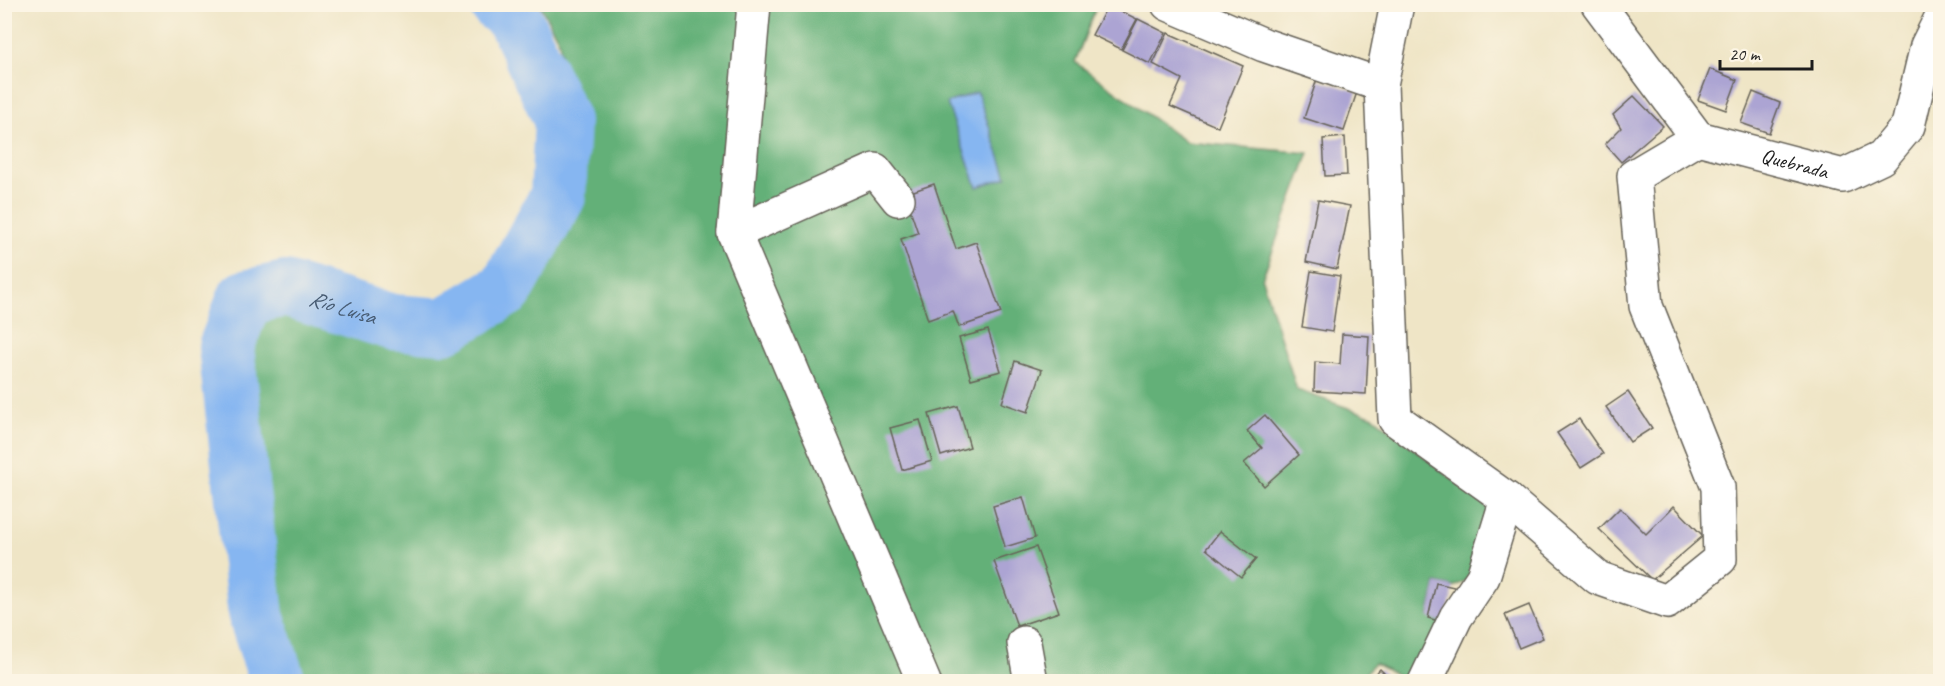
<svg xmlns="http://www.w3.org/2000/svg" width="1945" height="686" font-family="Caveat,sans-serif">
	<rect width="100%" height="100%" fill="#fcf5e5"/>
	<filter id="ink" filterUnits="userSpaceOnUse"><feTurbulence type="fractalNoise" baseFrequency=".0167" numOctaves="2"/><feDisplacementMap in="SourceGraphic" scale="12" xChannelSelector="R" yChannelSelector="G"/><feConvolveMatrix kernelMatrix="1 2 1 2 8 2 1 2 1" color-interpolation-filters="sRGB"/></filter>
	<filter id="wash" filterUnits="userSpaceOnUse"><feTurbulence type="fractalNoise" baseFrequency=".008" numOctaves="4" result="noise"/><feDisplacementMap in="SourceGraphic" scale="24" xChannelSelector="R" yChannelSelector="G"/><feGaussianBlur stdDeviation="1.35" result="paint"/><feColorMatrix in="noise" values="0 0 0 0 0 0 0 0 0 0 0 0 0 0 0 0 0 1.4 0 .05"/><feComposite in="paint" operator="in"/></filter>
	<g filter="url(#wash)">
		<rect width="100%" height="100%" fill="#efe5c6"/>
		<path fill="#63b078" stroke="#40664a" stroke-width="1.5" d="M 540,5 L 1097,5 L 1075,62 L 1186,142 L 1309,153 L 1262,279 L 1297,390 L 1374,417 L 1495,513 L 1478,574 L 1454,587 L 1436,583 L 1428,617 L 1445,623 L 1408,681 L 1374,663 L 1359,682 L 290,681 L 263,617 L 256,532 L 232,346 L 252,307 L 285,299 L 393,329 L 449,330 L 514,295 L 567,202 L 572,118 L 559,41 Z"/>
		<path fill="#86b6f1" stroke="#516986" stroke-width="1.5" d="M 977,92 L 1007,177 L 977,187 L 947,103 Z"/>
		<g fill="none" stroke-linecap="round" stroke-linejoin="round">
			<path stroke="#86b6f1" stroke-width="56" id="s1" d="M 278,682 L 256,616 L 226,347 L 245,298 L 285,289 L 392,322 L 444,326 L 506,289 L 558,196 L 562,121 L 514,18 L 497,4"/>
		</g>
		<g id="blocks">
			<g fill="#aca4d3">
				<path d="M 1108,5 L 1137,19 L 1121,49 L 1092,35 Z"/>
				<path d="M 1138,19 L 1166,33 L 1150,64 L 1122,50 Z"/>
				<path d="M 1168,33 L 1243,66 L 1218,127 L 1170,106 L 1182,79 L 1153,64 Z"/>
				<path d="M 1710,69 L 1737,80 L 1726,110 L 1698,100 Z"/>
				<path d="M 1317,79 L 1357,92 L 1344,131 L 1304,118 Z"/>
				<path d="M 1753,92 L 1780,103 L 1769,133 L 1741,123 Z"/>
				<path d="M 1634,96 L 1663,126 L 1621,162 L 1605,144 L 1621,128 L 1613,115 Z"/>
				<path d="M 1345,137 L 1347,175 L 1325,176 L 1323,139 Z"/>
				<path d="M 934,184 L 956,249 L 976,242 L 1001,313 L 959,327 L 953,311 L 928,320 L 901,239 L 918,233 L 905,194 Z"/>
				<path d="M 1318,200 L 1350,206 L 1337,269 L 1306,262 Z"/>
				<path d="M 1311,271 L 1340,276 L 1332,332 L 1302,327 Z"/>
				<path d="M 988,330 L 1001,371 L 971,379 L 959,338 Z"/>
				<path d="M 1342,334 L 1369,336 L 1366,394 L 1314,391 L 1315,362 L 1340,364 Z"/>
				<path d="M 1015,361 L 1042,370 L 1028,412 L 1002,403 Z"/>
				<path d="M 1628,392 L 1652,428 L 1630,442 L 1606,407 Z"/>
				<path d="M 958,406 L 970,447 L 941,456 L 929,414 Z"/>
				<path d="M 1265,415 L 1299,455 L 1264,486 L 1244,463 L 1262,448 L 1247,431 Z"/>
				<path d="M 1579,419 L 1603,454 L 1581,468 L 1557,433 Z"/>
				<path d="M 920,420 L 932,461 L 902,470 L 890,428 Z"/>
				<path d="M 1023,497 L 1035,538 L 1005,547 L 993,506 Z"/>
				<path d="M 1674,506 L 1703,536 L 1652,580 L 1599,529 L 1620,508 L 1646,534 Z"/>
				<path d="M 1220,531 L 1256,559 L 1241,577 L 1206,549 Z"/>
				<path d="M 1036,547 L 1059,612 L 1017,626 L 994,561 Z"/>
				<path d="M 1436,583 L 1454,587 L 1445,623 L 1428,618 Z"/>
				<path d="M 1529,605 L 1543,638 L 1519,648 L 1505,615 Z"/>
				<path d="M 1380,669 L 1393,682 L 1368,682 Z"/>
			</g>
		</g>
	</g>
	<g filter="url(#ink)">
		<use href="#blocks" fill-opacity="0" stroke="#666258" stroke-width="1.5"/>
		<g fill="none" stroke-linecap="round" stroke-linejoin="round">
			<defs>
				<g id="minor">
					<path d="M 754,4 L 734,233 L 924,682"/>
					<path d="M 1168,4 L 1264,45 L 1381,85 L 1397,4"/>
					<path d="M 1381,85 L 1395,419 L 1507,499 L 1598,578 L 1667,602 L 1720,559 L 1718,487 L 1646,306 L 1634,176 L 1698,138 L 1598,4"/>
					<path id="s2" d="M 1698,138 L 1843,176 L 1881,158 L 1908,126 L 1927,46 L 1940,20"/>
					<path d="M 734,233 L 875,170 L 898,199"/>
					<path d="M 1024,643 L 1031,682"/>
					<path d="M 1425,682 L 1456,617 L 1483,577 L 1507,499"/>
				</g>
			</defs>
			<use href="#minor" stroke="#666258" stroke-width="36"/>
			<use href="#minor" stroke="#fff" stroke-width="33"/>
		</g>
	</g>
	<g text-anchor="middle" stroke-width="6" stroke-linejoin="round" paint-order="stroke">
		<g font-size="21" fill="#1c1c1c" stroke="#fcf5e5">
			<text dy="7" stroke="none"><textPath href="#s2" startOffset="100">Quebrada</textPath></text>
		</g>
		<g font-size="22" font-style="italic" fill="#465a71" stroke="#fcf5e5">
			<text dy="8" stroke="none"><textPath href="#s1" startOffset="494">Río Luisa</textPath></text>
		</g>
	</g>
	<rect width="1945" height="686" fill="none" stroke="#fcf5e5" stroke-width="24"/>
	<path d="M1720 60v9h92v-9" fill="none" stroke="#1c1c1c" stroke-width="3"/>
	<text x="1729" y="60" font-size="18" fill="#1c1c1c" stroke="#fcf5e5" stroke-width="4.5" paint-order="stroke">20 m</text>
</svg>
